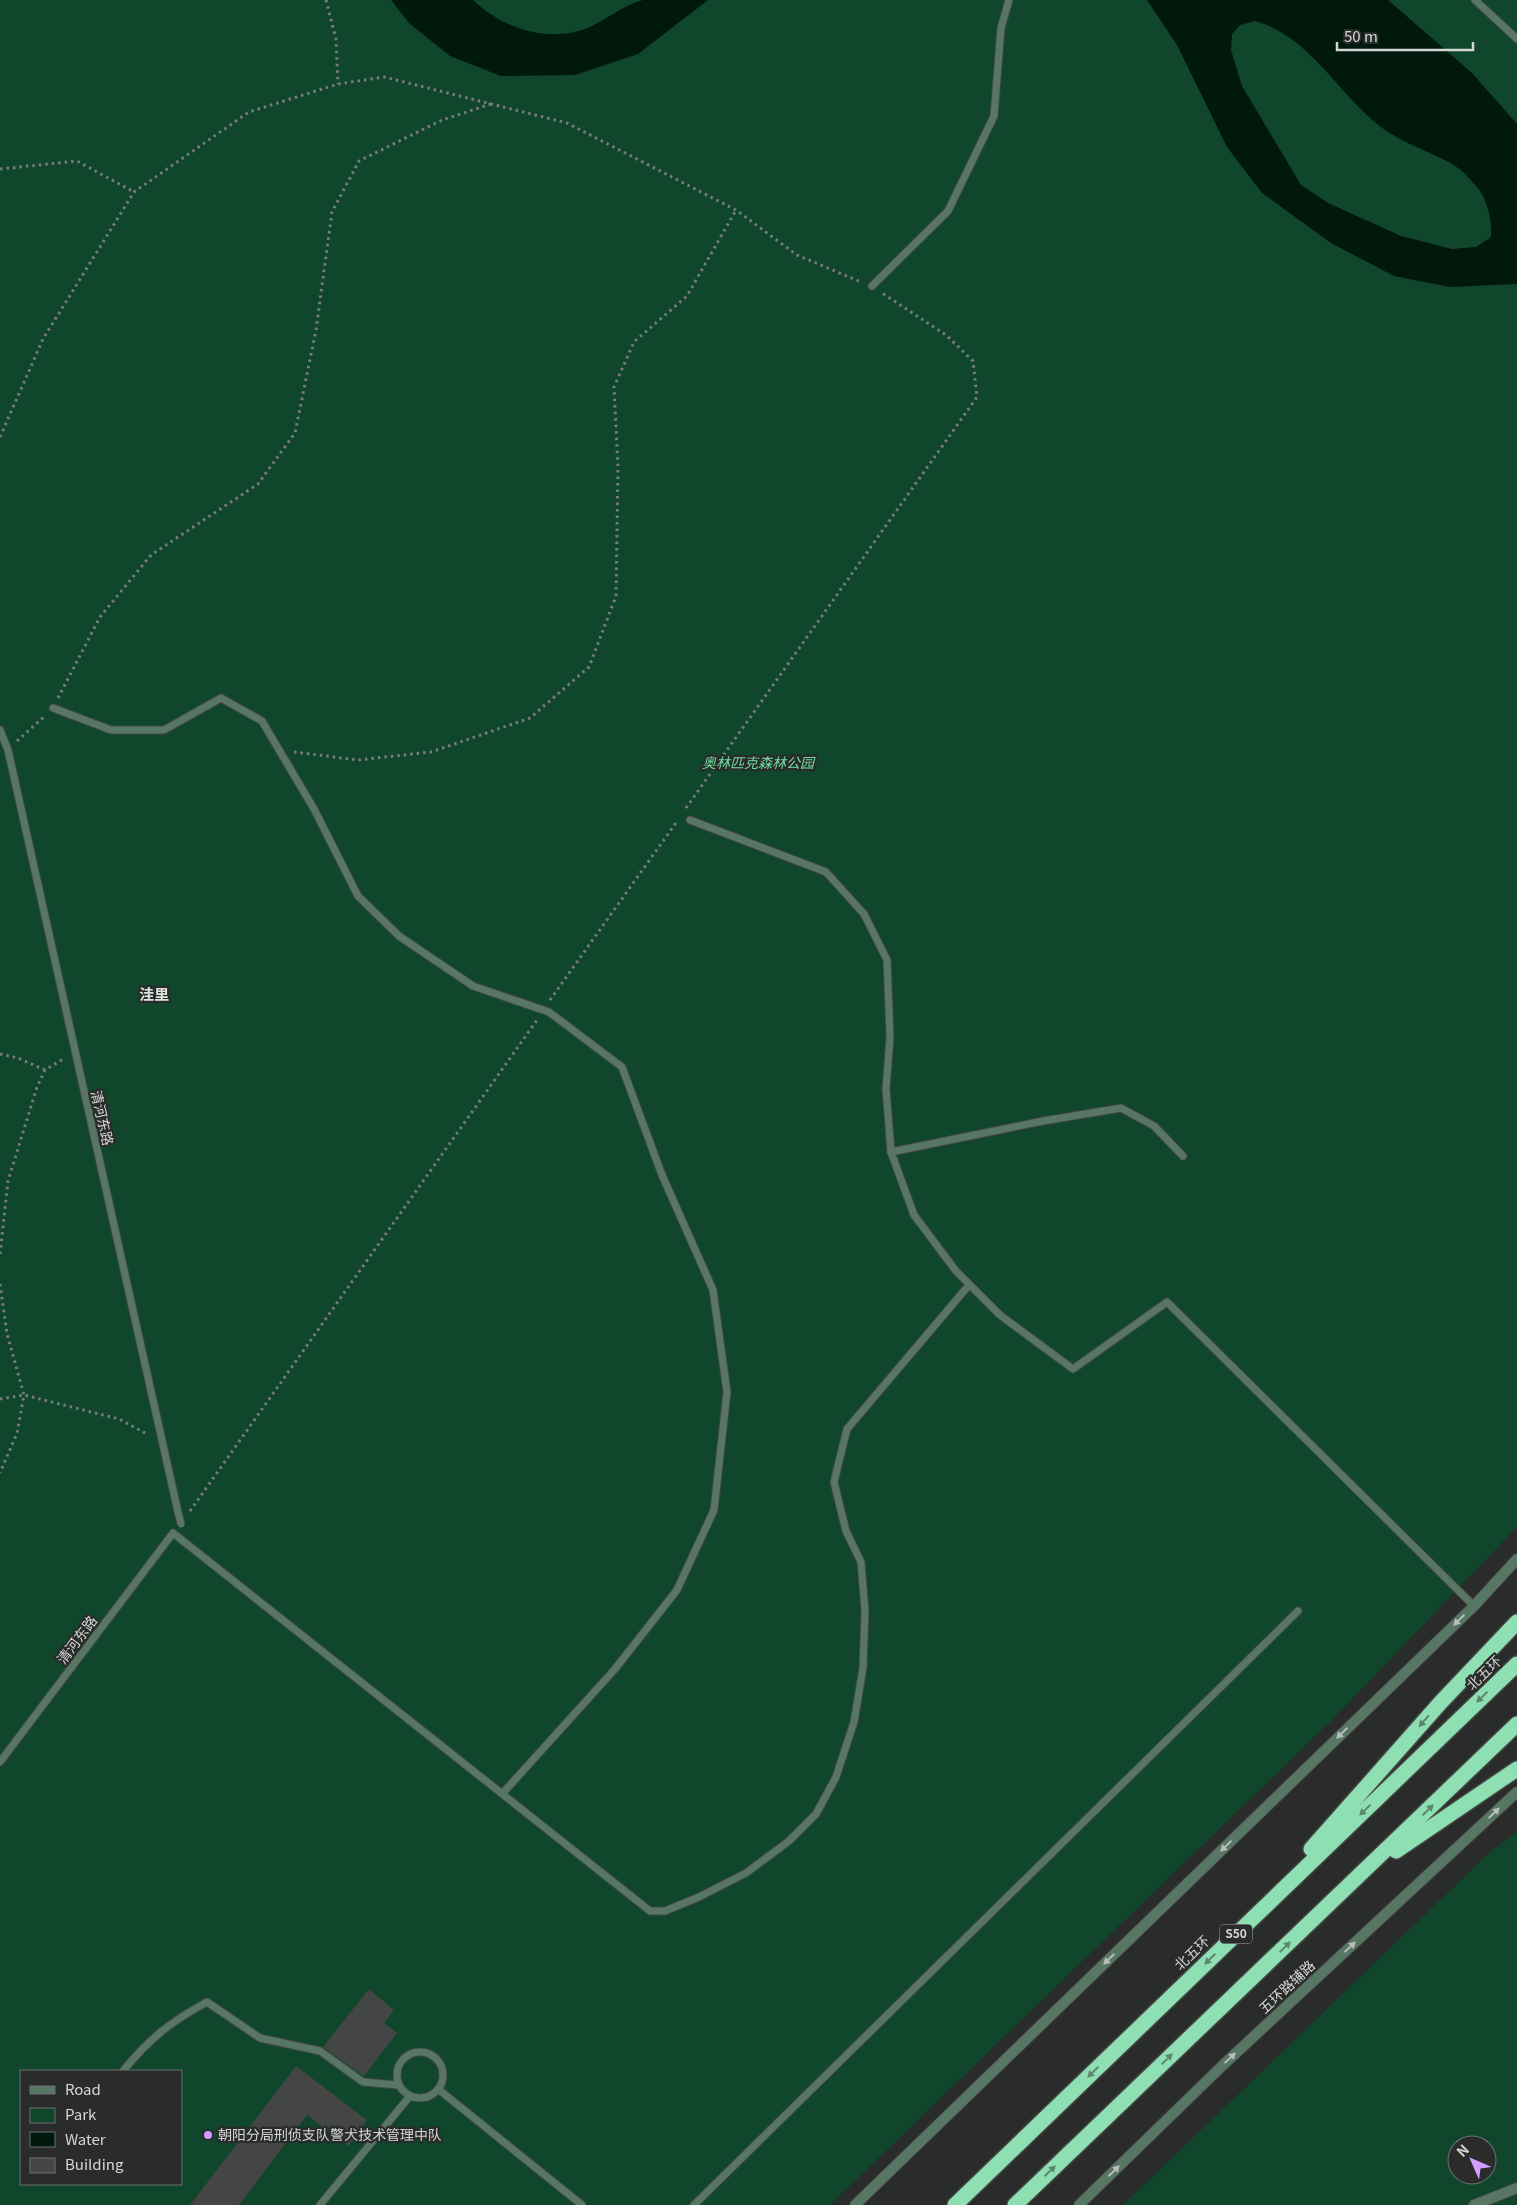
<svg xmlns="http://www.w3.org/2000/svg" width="1517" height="2205" font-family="Georgia,'Noto Sans SC',serif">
	<rect width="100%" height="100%" fill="#292c2a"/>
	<g fill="#0f462c" fill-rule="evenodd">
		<path d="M 0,0 L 1517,0 L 1517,1527 L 1332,1720 L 830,2205 L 0,2205 ZM 21,2071 L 181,2071 L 181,2184 L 21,2184 Z"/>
		<path d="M 1517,1832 L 1517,2205 L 1123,2205 L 1490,1852 ZM 1457,2145 L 1487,2145 L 1487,2175 L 1457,2175 Z"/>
	</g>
	<g fill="#01180c" fill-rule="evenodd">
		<path d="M 391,0 L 473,0 C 503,29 552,45 592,26 C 606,19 629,3 643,0 C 657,0 692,0 708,0 L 638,54 L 575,75 L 501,76 L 450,56 L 409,23 Z"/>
		<path d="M 1147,0 L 1388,0 L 1472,73 L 1517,124 L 1517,284 L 1450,287 L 1394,276 L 1331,243 L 1262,193 L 1227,147 L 1177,45 ZM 1255,21 C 1310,36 1338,94 1381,127 C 1404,145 1435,152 1458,168 C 1465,173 1472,181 1477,187 C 1488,200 1492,221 1491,237 L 1476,247 L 1452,249 L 1401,236 L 1328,203 L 1301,185 L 1242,86 L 1231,50 L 1232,34 L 1240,25 Z"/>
	</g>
	<g fill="#434644">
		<path d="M 369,1989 L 394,2010 L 384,2023 L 397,2033 L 364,2076 L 323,2047 Z"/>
		<path d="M 296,2066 L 367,2120 L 348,2146 L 307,2115 L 239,2205 L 190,2205 Z"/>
	</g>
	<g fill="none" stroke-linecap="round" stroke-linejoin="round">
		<defs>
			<g id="service">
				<path d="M 1475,0 L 1517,39"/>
				<path d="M 872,286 L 948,211 L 994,116 L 1001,28 L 1009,0"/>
				<path d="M 53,708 L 111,730 L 164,730 L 221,698 L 262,721 L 314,809 L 358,896 L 399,936 L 473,986 L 549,1012 L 622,1067 L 662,1175 L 713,1290 L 727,1392 L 714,1510 L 677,1590 L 615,1669 L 502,1794"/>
				<path d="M 0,730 L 8,750 L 178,1512"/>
				<path d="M 690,820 L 826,872 L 864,914 L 887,960 L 890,1037 L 886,1089 L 891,1152 L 914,1215 L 956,1271 L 1000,1315 L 1073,1369 L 1167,1302 L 1474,1606"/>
				<path d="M 891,1152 L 1043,1121 L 1121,1108 L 1154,1126 L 1183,1156"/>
				<path d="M 0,1762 L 173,1533 L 650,1911 L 665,1911 L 699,1897 L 746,1873 L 789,1841 L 816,1814 L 836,1777 L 854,1722 L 863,1668 L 865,1611 L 861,1562 L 846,1531 L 834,1482 L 847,1429 L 969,1285"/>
				<circle cx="420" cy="2075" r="23"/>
				<path d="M 123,2071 C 149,2039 170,2022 207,2002 L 260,2038 L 320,2051 L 363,2082 L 398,2085"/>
				<path d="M 438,2089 L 582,2205"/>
				<path d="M 320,2205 L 410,2096"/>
				<path d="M 694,2205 L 1298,1611"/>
			</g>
			<path id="pedestrian" d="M 1474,2205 L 1517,2188"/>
			<g id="tertiary">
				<path d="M 855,2205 L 1474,1606 L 1517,1559"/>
				<path d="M 1079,2205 L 1222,2066 L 1517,1792"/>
			</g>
			<g id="motorway">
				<path d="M 1311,1849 L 1441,1702 L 1517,1622"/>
				<path d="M 1396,1851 L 1517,1769"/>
				<path d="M 955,2205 L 1517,1664"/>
				<path d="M 1015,2205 L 1517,1724"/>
			</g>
		</defs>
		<use href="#service" stroke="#454746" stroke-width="9"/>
		<use href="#pedestrian" stroke="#454746" stroke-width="12"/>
		<use href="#tertiary" stroke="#454746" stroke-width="12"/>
		<use href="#motorway" stroke="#454746" stroke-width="18"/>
		<g stroke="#797c7a" stroke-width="3" stroke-dasharray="2.5 4" stroke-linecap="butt">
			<path d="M 326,0 L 336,39 L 338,84"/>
			<path d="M 0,169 L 77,161 L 134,192"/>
			<path d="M 0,437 L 43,339 L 134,192 L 249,112 L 338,84 L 384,77 L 567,123 L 736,210 L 797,255 L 861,282"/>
			<path d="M 58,698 L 100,617 L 151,555 L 258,484 L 295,433 L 316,330 L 332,212 L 359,161 L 442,120 L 491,104"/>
			<path d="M 17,741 L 46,715"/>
			<path d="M 294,752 L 358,760 L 431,752 L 530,718 L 589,667 L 616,596 L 618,467 L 614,387 L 634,342 L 687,296 L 736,210"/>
			<path d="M 686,808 L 977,397 L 973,361 L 946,335 L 882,293"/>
			<path d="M 550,1000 L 678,820"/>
			<path d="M 0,1054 L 18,1058 L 45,1070"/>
			<path d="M 0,1254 L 8,1181 L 37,1087 L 45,1070 L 65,1058"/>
			<path d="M 0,1284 L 7,1334 L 24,1395 L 17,1433 L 0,1473"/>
			<path d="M 0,1399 L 24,1395 L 119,1419 L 147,1434"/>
			<path d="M 190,1511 L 537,1020"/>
		</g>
		<use href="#service" stroke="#577664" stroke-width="7"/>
		<use href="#pedestrian" stroke="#577664" stroke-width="10"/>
		<use href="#tertiary" stroke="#577664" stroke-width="10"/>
		<use href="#motorway" stroke="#8edfb1" stroke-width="15"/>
		<defs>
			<path id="service-bridge" d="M 178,1512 L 181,1524"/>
		</defs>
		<use href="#service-bridge" stroke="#454746" stroke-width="9" stroke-linecap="butt"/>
		<use href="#service-bridge" stroke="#577664" stroke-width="7"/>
	</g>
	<defs><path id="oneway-solid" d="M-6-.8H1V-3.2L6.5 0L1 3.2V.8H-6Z" transform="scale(1.25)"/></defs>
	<g fill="#b6bfba">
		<use href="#oneway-solid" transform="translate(1459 1620) rotate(136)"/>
		<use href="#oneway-solid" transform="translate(1342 1733) rotate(136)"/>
		<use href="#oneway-solid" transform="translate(1494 1813) rotate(-43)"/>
		<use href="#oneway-solid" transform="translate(1226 1846) rotate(136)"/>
		<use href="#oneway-solid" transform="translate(1350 1947) rotate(-43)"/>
		<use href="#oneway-solid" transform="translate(1109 1959) rotate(136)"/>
		<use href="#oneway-solid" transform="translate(1230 2058) rotate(-43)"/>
		<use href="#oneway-solid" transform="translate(1114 2171) rotate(-44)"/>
	</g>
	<g fill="#5c866e">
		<use href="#oneway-solid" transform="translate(1482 1697) rotate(136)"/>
		<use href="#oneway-solid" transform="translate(1424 1721) rotate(131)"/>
		<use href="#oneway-solid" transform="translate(1365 1810) rotate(136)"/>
		<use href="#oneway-solid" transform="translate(1428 1810) rotate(-44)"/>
		<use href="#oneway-solid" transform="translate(1285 1947) rotate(-44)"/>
		<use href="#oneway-solid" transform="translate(1210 1959) rotate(136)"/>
		<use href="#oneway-solid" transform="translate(1167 2059) rotate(-44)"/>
		<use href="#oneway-solid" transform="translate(1093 2072) rotate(136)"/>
		<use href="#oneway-solid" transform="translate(1050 2171) rotate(-44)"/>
	</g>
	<circle fill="#d19dfe" stroke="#292c2a" stroke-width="2" cx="208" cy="2135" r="5"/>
	<g text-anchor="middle" stroke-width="4.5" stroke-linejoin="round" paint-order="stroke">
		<rect fill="#292c2a" stroke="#a1a4a2" stroke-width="1" x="1220" y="1924.5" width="32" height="19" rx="4"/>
		<g font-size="12" font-weight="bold" fill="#d5d7d6">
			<text x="1236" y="1938">S50</text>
		</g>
		<g font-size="14" font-style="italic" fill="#6fdda3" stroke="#292c2a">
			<text x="758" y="768">奥林匹克森林公园</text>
		</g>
		<g font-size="14" fill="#d5d7d6" stroke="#292c2a">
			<text transform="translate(102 1118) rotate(77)" y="5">清河东路</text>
			<text transform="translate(77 1640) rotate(-53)" y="5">清河东路</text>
			<text transform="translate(1484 1673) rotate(-44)" y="5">北五环</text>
			<text transform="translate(1192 1953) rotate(-44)" y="5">北五环</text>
			<text transform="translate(1287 1987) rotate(-43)" y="5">五环路辅路</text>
		</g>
		<g font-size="14" fill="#d5d7d6" stroke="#292c2a" text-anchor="start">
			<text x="218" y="2140">朝阳分局刑侦支队警犬技术管理中队</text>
		</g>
		<g font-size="15" font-weight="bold" fill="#dee3e0" stroke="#292c2a">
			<text x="154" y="1000">洼里</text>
		</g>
	</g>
	<rect x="20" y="2070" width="162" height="115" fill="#292c2a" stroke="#6e706f"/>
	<rect x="30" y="2086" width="25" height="8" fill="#577664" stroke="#6e706f"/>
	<text x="65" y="2095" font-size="15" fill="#d5d7d6">Road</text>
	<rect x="30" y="2108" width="25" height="15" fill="#0f462c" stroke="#6e706f"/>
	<text x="65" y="2120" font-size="15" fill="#d5d7d6">Park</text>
	<rect x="30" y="2132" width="25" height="15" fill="#01180c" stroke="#6e706f"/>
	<text x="65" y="2145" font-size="15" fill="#d5d7d6">Water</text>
	<rect x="30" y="2158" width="25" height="15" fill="#434644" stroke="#6e706f"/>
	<text x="65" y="2170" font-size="15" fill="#d5d7d6">Building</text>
	<g transform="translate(1472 2160) rotate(315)"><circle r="24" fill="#292c2a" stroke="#6e706f"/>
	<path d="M0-4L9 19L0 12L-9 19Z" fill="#d19dfe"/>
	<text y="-8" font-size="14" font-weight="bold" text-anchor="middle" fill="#d5d7d6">N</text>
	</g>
	<path d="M1337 42v8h136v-8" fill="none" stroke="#d5d7d6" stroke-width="2.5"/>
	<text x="1344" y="42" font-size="15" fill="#d5d7d6" stroke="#292c2a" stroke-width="4" paint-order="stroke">50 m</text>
</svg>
